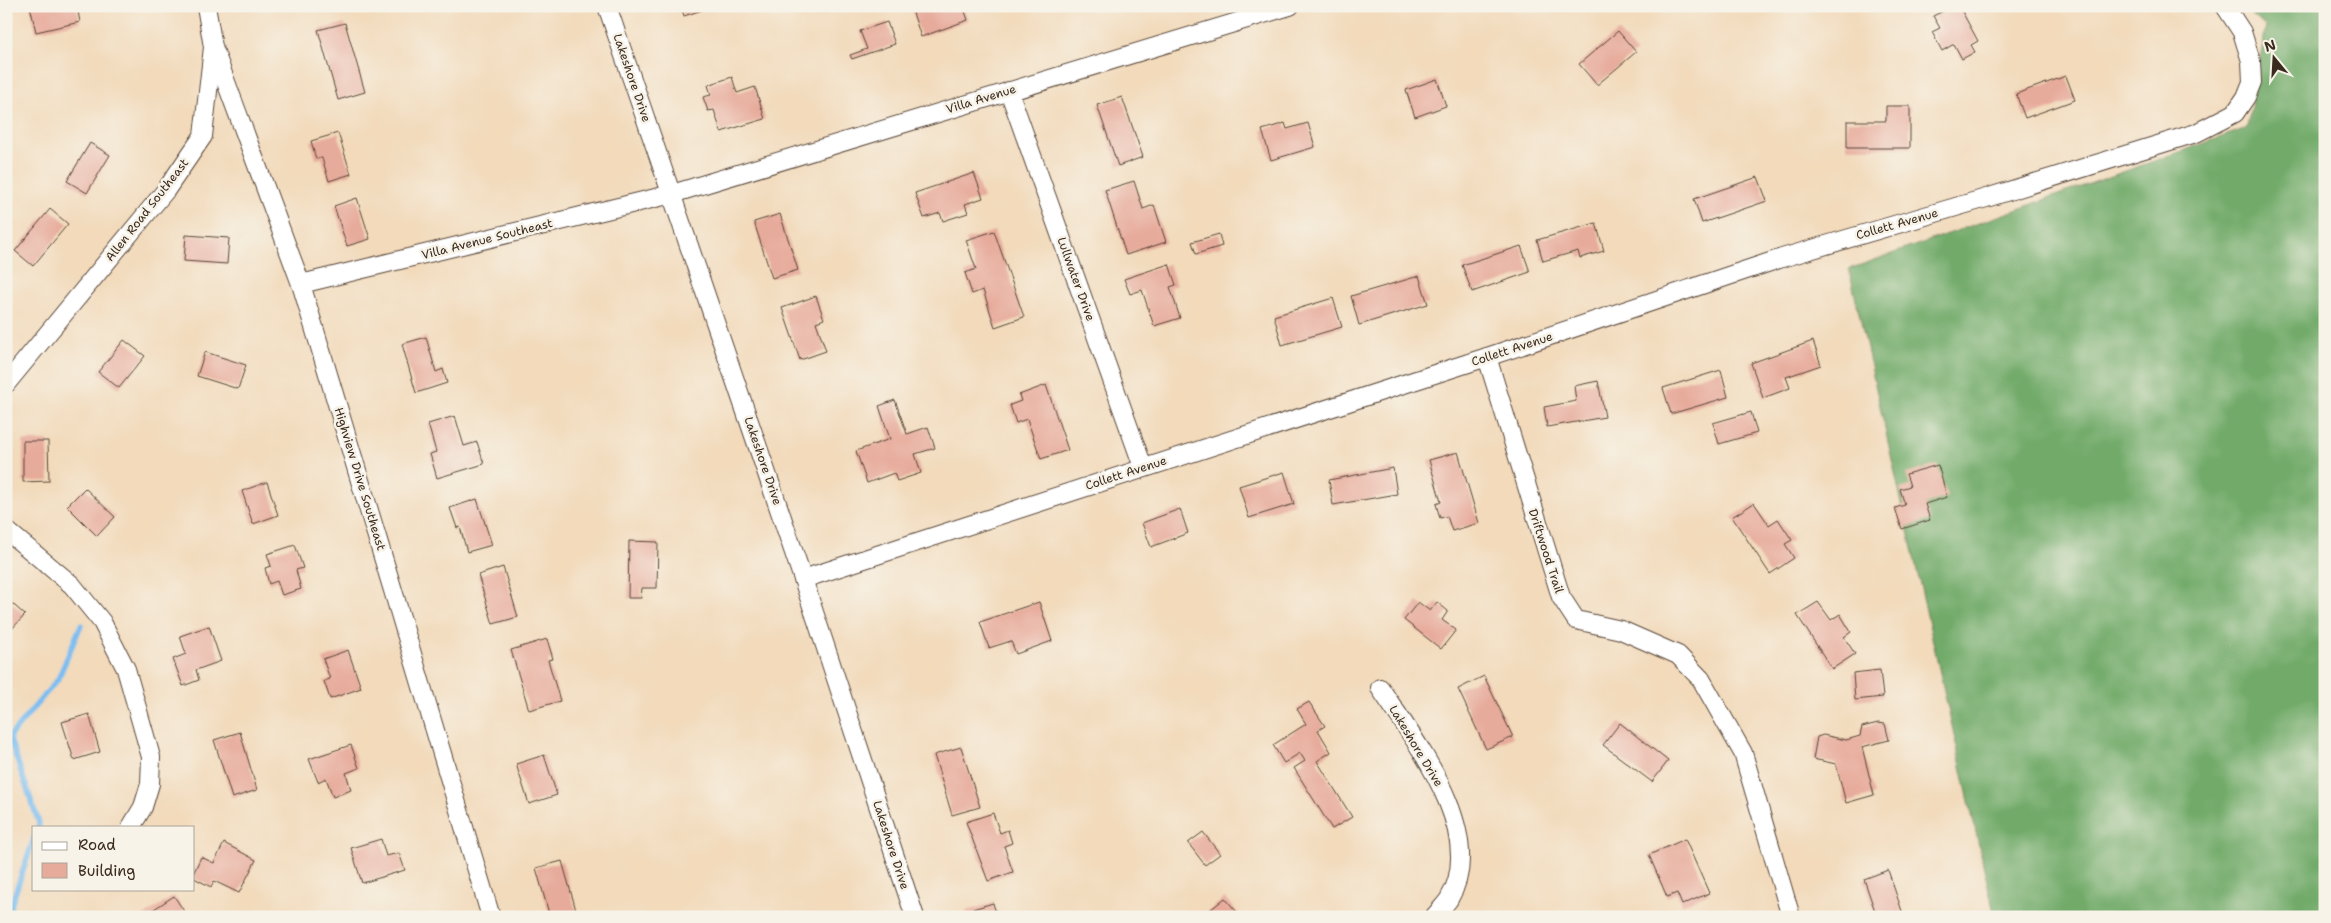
<svg xmlns="http://www.w3.org/2000/svg" width="2331" height="923" font-family="'Shantell Sans',sans-serif">
	<rect width="100%" height="100%" fill="#f7f3e8"/>
	<filter id="ink" filterUnits="userSpaceOnUse"><feTurbulence type="fractalNoise" baseFrequency=".02" numOctaves="2"/><feDisplacementMap in="SourceGraphic" scale="10" xChannelSelector="R" yChannelSelector="G"/><feConvolveMatrix kernelMatrix="1 2 1 2 8 2 1 2 1" color-interpolation-filters="sRGB"/></filter>
	<filter id="wash" filterUnits="userSpaceOnUse"><feTurbulence type="fractalNoise" baseFrequency=".0096" numOctaves="4" result="noise"/><feDisplacementMap in="SourceGraphic" scale="20" xChannelSelector="R" yChannelSelector="G"/><feGaussianBlur stdDeviation="1.12" result="paint"/><feColorMatrix in="noise" values="0 0 0 0 0 0 0 0 0 0 0 0 0 0 0 0 0 1.4 0 .05"/><feComposite in="paint" operator="in"/></filter>
	<g filter="url(#wash)">
		<rect width="100%" height="100%" fill="#f2dabb"/>
		<path fill="#71aa69" stroke="#566a44" d="M 2242,6 L 2325,6 L 2325,917 L 1995,917 L 1849,269 L 2247,128 L 2266,27 Z"/>
		<g fill="none" stroke-linecap="round" stroke-linejoin="round">
			<g stroke="#7bbef1" stroke-width="5.5">
				<path d="M 38,827 L 39,823 L 9,737 L 58,679 L 81,625"/>
				<path d="M 7,917 L 34,838"/>
			</g>
		</g>
		<g id="blocks">
			<g fill="#e7ab9b">
				<path d="M 30,6 L 77,6 L 80,22 L 36,32 Z"/>
				<path d="M 681,6 L 711,6 L 711,7 L 684,16 Z"/>
				<path d="M 923,6 L 963,6 L 968,20 L 921,37 L 912,10 Z"/>
				<path d="M 1953,6 L 1959,6 L 1978,41 L 1971,45 L 1975,52 L 1962,59 L 1954,44 L 1942,51 L 1932,32 L 1940,28 L 1933,16 Z"/>
				<path d="M 887,22 L 895,44 L 852,59 L 850,55 L 867,49 L 860,31 Z"/>
				<path d="M 345,23 L 365,92 L 338,100 L 318,30 Z"/>
				<path d="M 1618,31 L 1636,52 L 1597,85 L 1579,64 Z"/>
				<path d="M 2066,76 L 2075,100 L 2025,118 L 2016,94 Z"/>
				<path d="M 732,77 L 737,93 L 755,87 L 765,119 L 721,132 L 714,110 L 708,111 L 703,97 L 711,95 L 708,85 Z"/>
				<path d="M 1437,79 L 1446,106 L 1415,117 L 1406,90 Z"/>
				<path d="M 1122,97 L 1143,157 L 1118,166 L 1097,105 Z"/>
				<path d="M 1886,106 L 1910,106 L 1910,148 L 1847,148 L 1847,121 L 1886,121 Z"/>
				<path d="M 1285,123 L 1287,129 L 1308,123 L 1315,147 L 1271,160 L 1262,130 Z"/>
				<path d="M 338,133 L 351,174 L 329,181 L 322,158 L 316,159 L 311,141 Z"/>
				<path d="M 90,143 L 110,155 L 87,193 L 67,181 Z"/>
				<path d="M 974,173 L 983,198 L 965,204 L 968,213 L 943,221 L 940,213 L 924,218 L 915,193 Z"/>
				<path d="M 1758,177 L 1767,201 L 1702,223 L 1694,199 Z"/>
				<path d="M 1134,181 L 1143,209 L 1154,205 L 1166,242 L 1126,255 L 1105,190 Z"/>
				<path d="M 357,198 L 370,239 L 347,246 L 334,206 Z"/>
				<path d="M 50,209 L 68,224 L 33,266 L 15,251 Z"/>
				<path d="M 780,214 L 798,270 L 772,278 L 754,222 Z"/>
				<path d="M 1596,223 L 1604,251 L 1580,258 L 1578,251 L 1543,261 L 1537,240 Z"/>
				<path d="M 994,231 L 1024,317 L 995,327 L 983,290 L 972,294 L 965,273 L 976,269 L 966,240 Z"/>
				<path d="M 1219,234 L 1222,246 L 1196,254 L 1192,242 Z"/>
				<path d="M 186,235 L 229,238 L 227,264 L 184,261 Z"/>
				<path d="M 1521,246 L 1530,272 L 1472,292 L 1462,265 Z"/>
				<path d="M 1169,264 L 1176,285 L 1170,287 L 1180,318 L 1154,326 L 1142,290 L 1130,294 L 1124,279 Z"/>
				<path d="M 1419,276 L 1428,304 L 1359,325 L 1351,296 Z"/>
				<path d="M 816,296 L 824,319 L 816,322 L 826,351 L 800,360 L 782,308 Z"/>
				<path d="M 1333,298 L 1342,327 L 1282,345 L 1274,316 Z"/>
				<path d="M 426,337 L 436,372 L 443,369 L 447,383 L 416,393 L 402,344 Z"/>
				<path d="M 124,340 L 145,356 L 119,388 L 98,372 Z"/>
				<path d="M 1813,341 L 1821,365 L 1786,377 L 1790,388 L 1763,398 L 1751,363 Z"/>
				<path d="M 205,352 L 246,365 L 238,389 L 197,376 Z"/>
				<path d="M 1721,370 L 1728,397 L 1671,414 L 1663,388 Z"/>
				<path d="M 1598,381 L 1605,417 L 1547,427 L 1544,407 L 1576,401 L 1574,386 Z"/>
				<path d="M 1046,385 L 1068,450 L 1041,459 L 1027,419 L 1016,423 L 1010,405 L 1021,401 L 1019,395 Z"/>
				<path d="M 895,400 L 907,434 L 928,427 L 935,448 L 915,454 L 921,473 L 897,481 L 894,473 L 867,483 L 856,451 L 890,439 L 879,406 Z"/>
				<path d="M 1751,412 L 1757,433 L 1719,444 L 1713,423 Z"/>
				<path d="M 455,416 L 464,446 L 477,442 L 484,464 L 437,478 L 430,454 L 436,452 L 428,424 Z"/>
				<path d="M 23,441 L 48,441 L 49,481 L 23,482 Z"/>
				<path d="M 1458,452 L 1479,523 L 1452,531 L 1447,516 L 1440,518 L 1436,504 L 1441,502 L 1429,460 Z"/>
				<path d="M 1938,465 L 1947,497 L 1925,504 L 1930,520 L 1902,529 L 1895,508 L 1905,505 L 1900,489 L 1910,486 L 1906,474 Z"/>
				<path d="M 1393,468 L 1397,494 L 1333,505 L 1329,480 Z"/>
				<path d="M 1284,472 L 1294,504 L 1249,518 L 1239,486 Z"/>
				<path d="M 267,482 L 278,515 L 253,524 L 242,491 Z"/>
				<path d="M 85,488 L 115,517 L 97,536 L 67,506 Z"/>
				<path d="M 477,499 L 492,545 L 467,552 L 460,527 L 457,528 L 450,508 Z"/>
				<path d="M 1754,503 L 1769,525 L 1778,519 L 1792,540 L 1785,544 L 1794,558 L 1770,574 L 1732,517 Z"/>
				<path d="M 1180,509 L 1188,533 L 1151,547 L 1142,523 Z"/>
				<path d="M 629,541 L 658,542 L 657,588 L 642,588 L 641,598 L 628,598 Z"/>
				<path d="M 295,545 L 303,568 L 296,570 L 301,589 L 282,595 L 277,581 L 269,584 L 265,568 L 271,566 L 267,554 Z"/>
				<path d="M 503,567 L 518,617 L 493,624 L 478,575 Z"/>
				<path d="M 6,598 L 25,615 L 6,635 Z"/>
				<path d="M 1039,602 L 1052,641 L 1016,654 L 1011,641 L 989,648 L 980,622 Z"/>
				<path d="M 1418,602 L 1430,611 L 1437,602 L 1448,611 L 1442,620 L 1456,630 L 1441,649 L 1404,620 Z"/>
				<path d="M 1818,602 L 1831,620 L 1840,614 L 1851,632 L 1844,637 L 1855,654 L 1832,669 L 1797,615 Z"/>
				<path d="M 209,626 L 221,661 L 196,670 L 199,680 L 183,686 L 173,659 L 186,654 L 180,636 Z"/>
				<path d="M 547,639 L 553,659 L 548,660 L 560,701 L 529,710 L 511,650 Z"/>
				<path d="M 348,650 L 361,688 L 330,699 L 324,681 L 330,679 L 323,659 Z"/>
				<path d="M 1880,670 L 1883,697 L 1855,700 L 1853,673 Z"/>
				<path d="M 1484,676 L 1513,737 L 1486,749 L 1458,689 Z"/>
				<path d="M 1309,702 L 1325,726 L 1318,730 L 1331,752 L 1317,761 L 1352,817 L 1332,829 L 1294,768 L 1305,761 L 1300,753 L 1284,763 L 1273,745 L 1306,724 L 1297,709 Z"/>
				<path d="M 89,714 L 100,752 L 74,760 L 62,722 Z"/>
				<path d="M 1620,723 L 1668,761 L 1652,782 L 1603,745 Z"/>
				<path d="M 1878,723 L 1885,724 L 1889,740 L 1862,747 L 1874,795 L 1846,803 L 1836,764 L 1813,759 L 1817,737 L 1823,735 L 1846,740 L 1860,736 L 1862,727 Z"/>
				<path d="M 240,732 L 257,790 L 232,798 L 214,740 Z"/>
				<path d="M 351,745 L 359,768 L 346,773 L 351,790 L 333,797 L 326,778 L 318,782 L 309,759 Z"/>
				<path d="M 961,747 L 980,807 L 952,815 L 934,755 Z"/>
				<path d="M 544,755 L 557,795 L 529,804 L 516,764 Z"/>
				<path d="M 993,813 L 1000,833 L 1008,830 L 1012,843 L 1004,846 L 1013,872 L 988,881 L 966,822 Z"/>
				<path d="M 1203,832 L 1220,854 L 1205,865 L 1188,843 Z"/>
				<path d="M 381,839 L 386,856 L 399,853 L 405,870 L 362,883 L 351,848 Z"/>
				<path d="M 1685,839 L 1709,893 L 1682,905 L 1677,893 L 1667,897 L 1649,855 Z"/>
				<path d="M 224,843 L 256,860 L 239,893 L 214,881 L 211,887 L 194,878 L 194,872 L 201,857 L 214,863 Z"/>
				<path d="M 562,861 L 578,917 L 550,917 L 536,868 Z"/>
				<path d="M 1888,870 L 1904,917 L 1877,917 L 1864,879 Z"/>
				<path d="M 174,896 L 188,917 L 142,917 Z"/>
				<path d="M 1225,898 L 1241,917 L 1207,917 L 1205,914 Z"/>
				<path d="M 993,903 L 997,917 L 967,917 L 966,911 Z"/>
			</g>
		</g>
	</g>
	<g filter="url(#ink)">
		<use href="#blocks" fill-opacity="0" stroke="#564436" stroke-width="1"/>
		<g fill="none" stroke-linecap="round" stroke-linejoin="round">
			<defs>
				<g id="minor">
					<path d="M 607,6 L 803,579 L 915,917"/>
					<path d="M 213,47 L 301,284 L 491,917"/>
					<path d="M 1009,91 L 1143,467"/>
					<path d="M 301,284 L 672,194 L 1290,6"/>
					<path d="M 1487,357 L 1561,597 L 1576,620 L 1621,630 L 1678,655 L 1701,679 L 1743,753 L 1791,917"/>
					<path d="M 6,384 L 166,190 L 203,136 L 213,47 L 206,6"/>
					<path d="M 6,530 L 72,585 L 102,622 L 126,669 L 151,757 L 150,784 L 143,807 L 131,827"/>
					<path d="M 803,579 L 1487,357 L 1782,258 L 1983,199 L 2196,133 L 2235,113 L 2246,97 L 2252,82 L 2251,61 L 2242,32 L 2225,6"/>
					<path d="M 1380,688 C 1415,741 1488,834 1449,899 C 1445,905 1439,911 1434,917"/>
				</g>
			</defs>
			<use href="#minor" stroke="#564436" stroke-width="20"/>
			<use href="#minor" stroke="#fff" stroke-width="18"/>
		</g>
	</g>
	<g text-anchor="middle" stroke-width="5" stroke-linejoin="round" paint-order="stroke">
		<g font-size="12" fill="#3b2a1e" stroke="#f7f3e8">
			<text transform="translate(632 78) rotate(71)" y="4">Lakeshore Drive</text>
			<text transform="translate(981 99) rotate(-17)" y="4">Villa Avenue</text>
			<text transform="translate(147 210) rotate(-52)" y="4">Allen Road Southeast</text>
			<text transform="translate(1897 224) rotate(-16)" y="4">Collett Avenue</text>
			<text transform="translate(487 239) rotate(-14)" y="4">Villa Avenue Southeast</text>
			<text transform="translate(1076 279) rotate(70)" y="4">Lullwater Drive</text>
			<text transform="translate(1512 349) rotate(-18)" y="4">Collett Avenue</text>
			<text transform="translate(763 461) rotate(71)" y="4">Lakeshore Drive</text>
			<text transform="translate(1126 473) rotate(-18)" y="4">Collett Avenue</text>
			<text transform="translate(360 479) rotate(73)" y="4">Highview Drive Southeast</text>
			<text transform="translate(1546 551) rotate(72)" y="4">Driftwood Trail</text>
			<text transform="translate(1416 746) rotate(59)" y="4">Lakeshore Drive</text>
			<text transform="translate(891 845) rotate(72)" y="4">Lakeshore Drive</text>
		</g>
	</g>
	<rect width="2331" height="923" fill="none" stroke="#f7f3e8" stroke-width="25"/>
	<rect x="32" y="826" width="162" height="65" fill="#f7f3e8" stroke="#aca397"/>
	<rect x="42" y="842" width="25" height="8" fill="#ffffff" stroke="#aca397"/>
	<text x="78" y="850" font-size="15" fill="#3b2a1e">Road</text>
	<rect x="42" y="863" width="25" height="15" fill="#e7ab9b" stroke="#aca397"/>
	<text x="78" y="876" font-size="15" fill="#3b2a1e">Building</text>
	<g transform="translate(2274 58) rotate(342)" stroke="#f7f3e8" stroke-width="4" paint-order="stroke">
	<path d="M0-4L9 19L0 12L-9 19Z" fill="#3b2a1e"/>
	<text y="-8" font-size="14" font-weight="bold" text-anchor="middle" fill="#3b2a1e">N</text>
	</g>
</svg>
